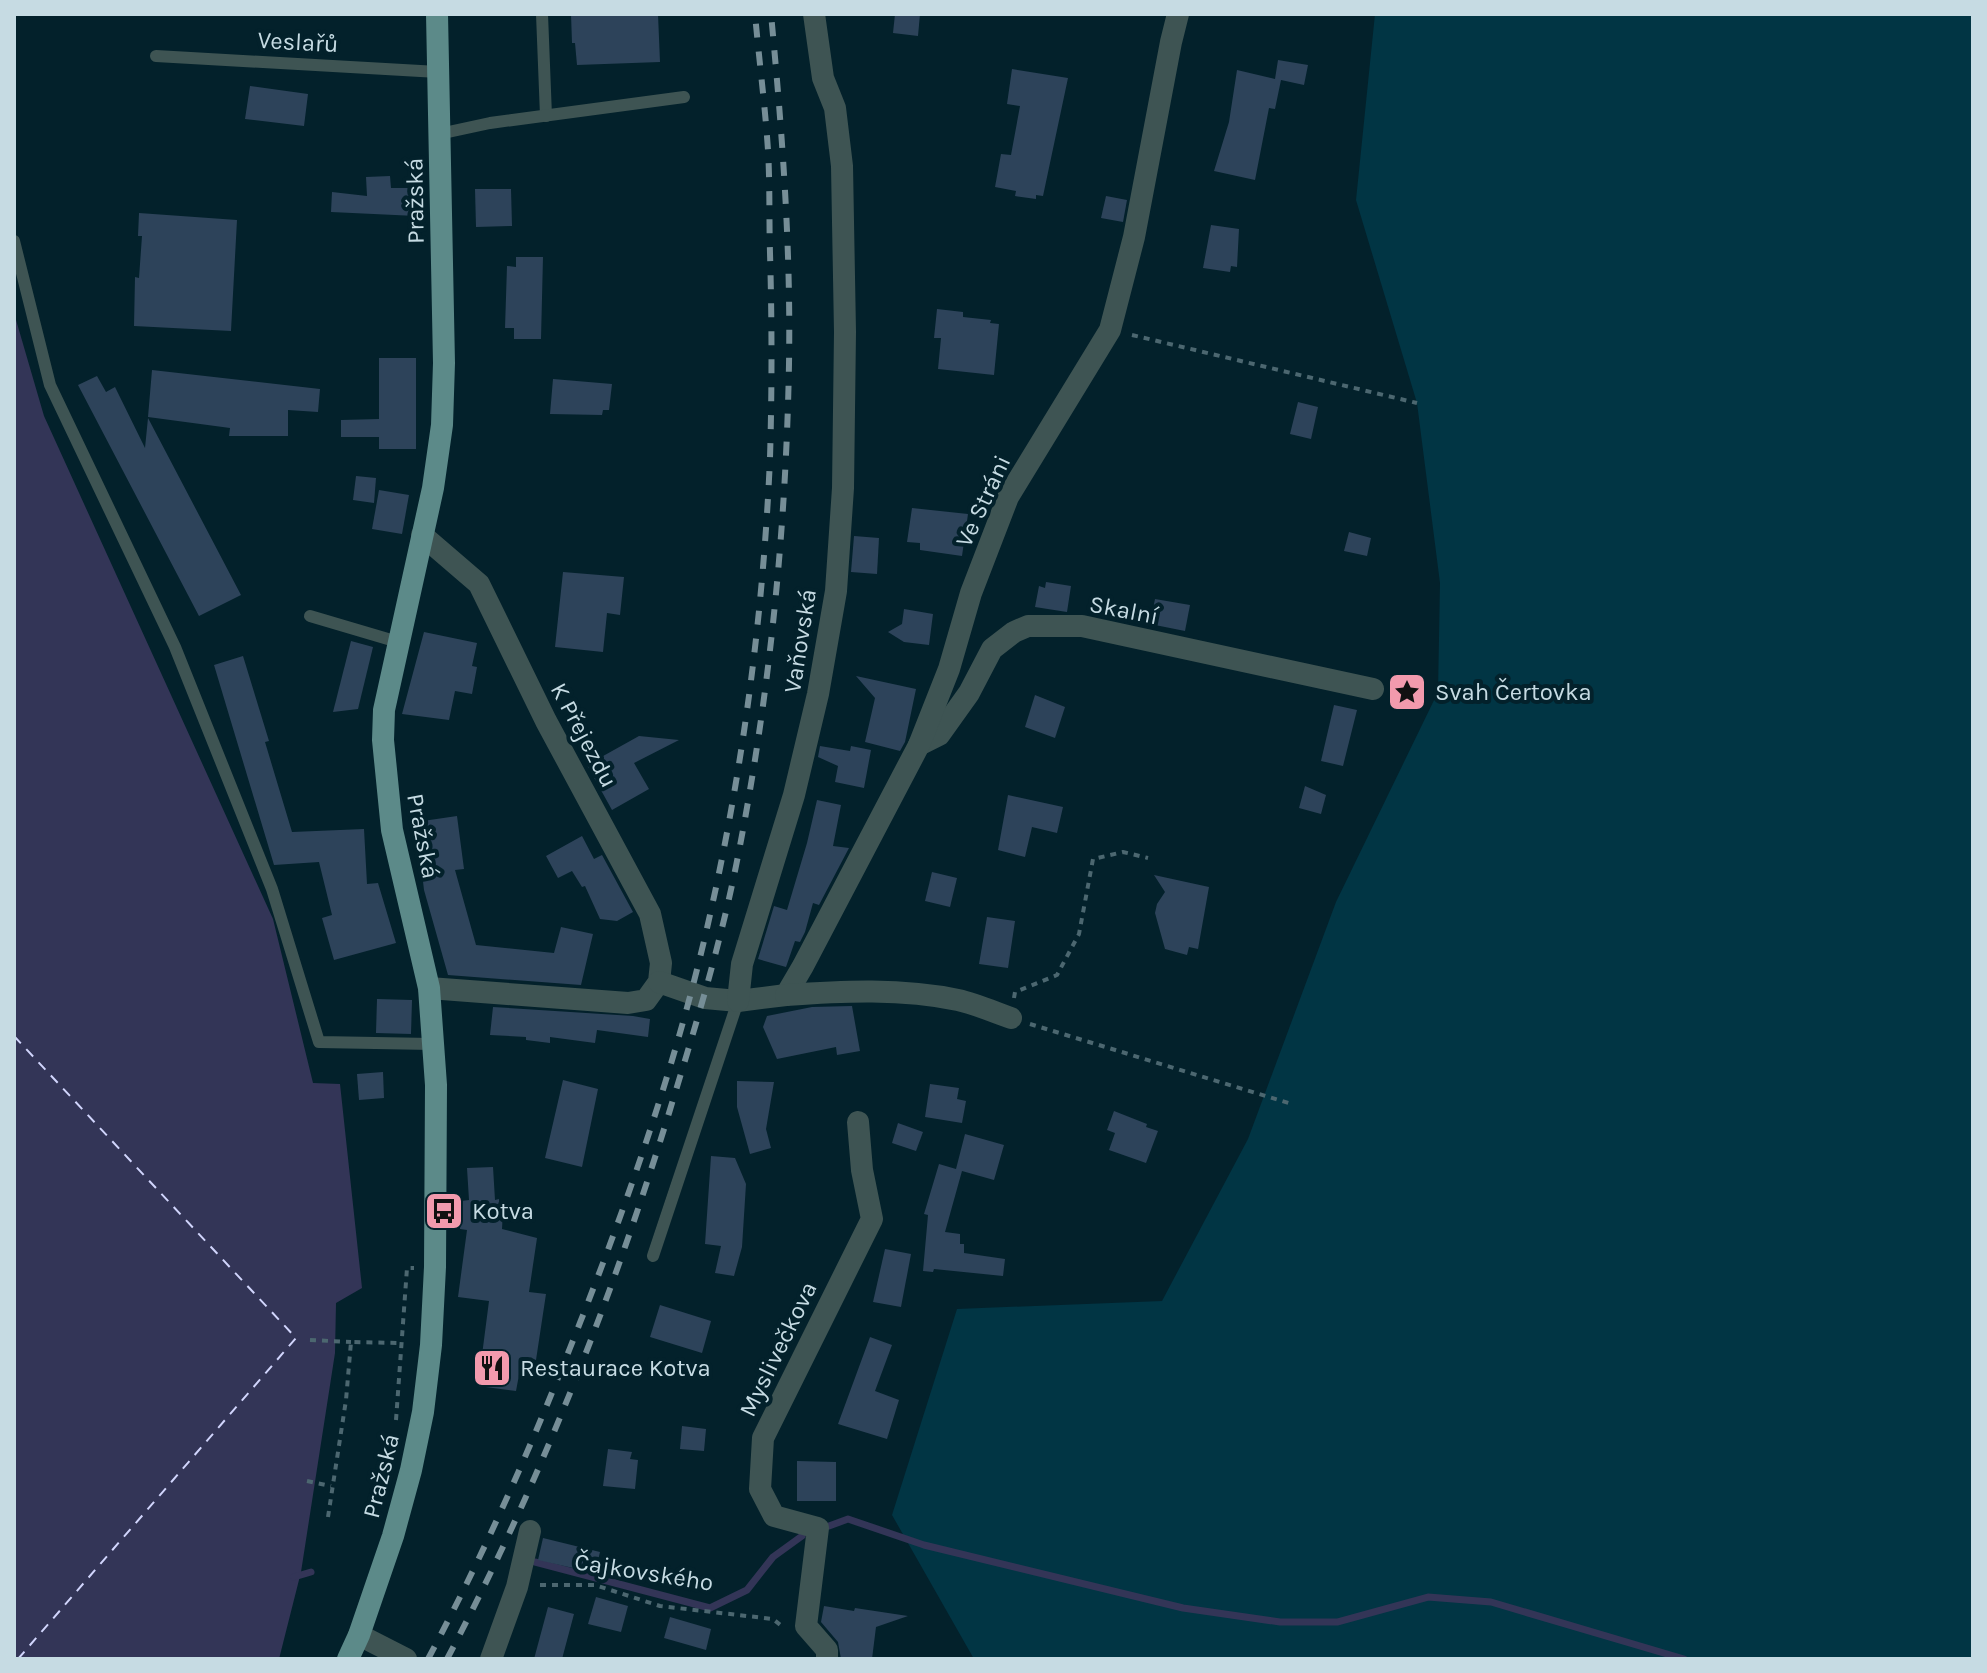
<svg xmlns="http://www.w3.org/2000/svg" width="1987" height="1673" font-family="Karla,sans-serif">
	<rect width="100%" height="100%" fill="#03212b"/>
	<path fill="#013544" d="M 1375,14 L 1973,14 L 1973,1659 L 974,1659 L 892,1515 L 957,1309 L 1162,1301 L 1248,1139 L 1336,902 L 1438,692 L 1440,583 L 1417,403 L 1356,200 Z"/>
	<path fill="#333557" d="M 14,313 L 44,416 L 273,919 L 313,1083 L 340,1084 L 362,1288 L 336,1303 L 335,1353 L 301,1572 L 279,1659 L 14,1659 Z"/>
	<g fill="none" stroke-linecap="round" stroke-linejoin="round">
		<g stroke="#333557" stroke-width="7">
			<path d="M 829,1526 L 848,1519 L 924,1545 L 1183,1608 L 1280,1622 L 1337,1622 L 1428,1597 L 1491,1602 L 1684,1659"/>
			<path d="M 535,1562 L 710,1608 L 747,1590 L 773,1557 L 802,1536"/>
			<path d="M 294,1577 L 311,1572"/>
		</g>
		<path stroke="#d1d5fc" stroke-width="2" stroke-dasharray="10 8" stroke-linecap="butt" d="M 14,1036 L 296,1338 L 18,1659"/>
	</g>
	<g fill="#2d435a">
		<path d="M 571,14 L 658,14 L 660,62 L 577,65 L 575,43 L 572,43 Z"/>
		<path d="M 895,14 L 920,14 L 918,36 L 893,33 Z"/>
		<path d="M 1278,60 L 1308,65 L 1304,85 L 1281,80 L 1275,109 L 1269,108 L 1255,180 L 1214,171 L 1229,122 L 1237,70 L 1275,79 Z"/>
		<path d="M 1012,69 L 1068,78 L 1043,196 L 1036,195 L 1036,199 L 1015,196 L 1016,191 L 995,187 L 1001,154 L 1011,155 L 1020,106 L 1007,104 Z"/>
		<path d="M 250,86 L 308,94 L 304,126 L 245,119 Z"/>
		<path d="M 390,176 L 391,188 L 411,188 L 411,201 L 417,201 L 416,216 L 331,212 L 332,192 L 367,196 L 366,177 Z"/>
		<path d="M 475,189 L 511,189 L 512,226 L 476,227 Z"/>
		<path d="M 1106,196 L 1127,200 L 1123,222 L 1101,218 Z"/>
		<path d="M 139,213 L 237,220 L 231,331 L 134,326 L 135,277 L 139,278 L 142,236 L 138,236 Z"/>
		<path d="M 1211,225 L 1239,229 L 1237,267 L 1231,266 L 1230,272 L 1203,268 Z"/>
		<path d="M 516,257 L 543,257 L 541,339 L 514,339 L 514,328 L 505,328 L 507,266 L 516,267 Z"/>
		<path d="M 937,309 L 963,312 L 963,317 L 991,320 L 990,323 L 999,324 L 994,375 L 938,369 L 941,338 L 934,338 Z"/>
		<path d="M 379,358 L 416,358 L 416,449 L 379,449 L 379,437 L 341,437 L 341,420 L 379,419 Z"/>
		<path d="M 152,370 L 320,389 L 318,412 L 288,410 L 288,436 L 229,436 L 230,428 L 148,417 Z"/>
		<path d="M 97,376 L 106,392 L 115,387 L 145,448 L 148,418 L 241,595 L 199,616 L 78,385 Z"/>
		<path d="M 553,379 L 612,384 L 609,410 L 603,410 L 602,415 L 550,414 Z"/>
		<path d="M 1298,402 L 1318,407 L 1311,439 L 1290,434 Z"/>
		<path d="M 356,476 L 376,478 L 374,503 L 353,500 Z"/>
		<path d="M 379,490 L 409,495 L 402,534 L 372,529 Z"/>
		<path d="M 912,508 L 968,514 L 962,556 L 920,550 L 920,543 L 907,542 Z"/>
		<path d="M 1349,532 L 1371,538 L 1367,556 L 1344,551 Z"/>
		<path d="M 854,536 L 879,538 L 877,574 L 851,572 Z"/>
		<path d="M 563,572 L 624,577 L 620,615 L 607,613 L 603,652 L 555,647 Z"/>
		<path d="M 1046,582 L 1071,586 L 1067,612 L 1035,607 L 1039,586 L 1045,588 Z"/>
		<path d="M 1155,599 L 1190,605 L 1185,631 L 1150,624 Z"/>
		<path d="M 904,609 L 933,614 L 929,645 L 904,642 L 888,632 L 902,624 Z"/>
		<path d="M 424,632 L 477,643 L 472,666 L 477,667 L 472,694 L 455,691 L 449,720 L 402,714 Z"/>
		<path d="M 351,641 L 373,647 L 358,709 L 333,712 Z"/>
		<path d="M 243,656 L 269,741 L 265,742 L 292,832 L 364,829 L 367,884 L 378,883 L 396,943 L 334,960 L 322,918 L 332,915 L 319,862 L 274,865 L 214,665 Z"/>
		<path d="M 856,676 L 916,689 L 905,742 L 900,751 L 865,742 L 875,698 Z"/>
		<path d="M 1035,695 L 1065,707 L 1055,738 L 1025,727 Z"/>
		<path d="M 1334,705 L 1357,710 L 1343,766 L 1321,761 Z"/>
		<path d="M 639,736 L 679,740 L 634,763 L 649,789 L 612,810 L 587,765 Z"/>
		<path d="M 820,746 L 850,751 L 851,746 L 871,750 L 864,788 L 835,782 L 838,766 L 818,757 Z"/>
		<path d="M 1305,786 L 1326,795 L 1321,814 L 1299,808 Z"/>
		<path d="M 1008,795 L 1063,807 L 1057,833 L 1032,827 L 1025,857 L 998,850 Z"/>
		<path d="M 817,800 L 841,805 L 833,846 L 849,848 L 819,905 L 813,903 L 805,932 L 800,942 L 795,941 L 786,967 L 758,959 L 774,906 L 787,910 L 807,843 Z"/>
		<path d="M 457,816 L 464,869 L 455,870 L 476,945 L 554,953 L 561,927 L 593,934 L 581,985 L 448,975 L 424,890 L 416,822 Z"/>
		<path d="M 582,836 L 594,859 L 602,855 L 633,912 L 617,921 L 600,919 L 585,886 L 582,887 L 572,871 L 558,878 L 546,856 Z"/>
		<path d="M 932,872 L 957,878 L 950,907 L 925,901 Z"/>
		<path d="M 1154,875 L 1209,887 L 1198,949 L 1189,947 L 1187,955 L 1165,949 L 1155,913 L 1157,904 L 1165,892 Z"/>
		<path d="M 987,917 L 1015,921 L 1008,968 L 979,964 Z"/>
		<path d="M 377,999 L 412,1000 L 411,1034 L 376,1033 Z"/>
		<path d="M 852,1006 L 860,1051 L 837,1055 L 836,1047 L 777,1059 L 763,1027 L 767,1016 L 812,1007 Z"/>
		<path d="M 493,1007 L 633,1016 L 650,1019 L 648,1037 L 597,1030 L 595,1043 L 550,1037 L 550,1043 L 526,1040 L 526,1037 L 490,1035 Z"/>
		<path d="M 383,1072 L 384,1098 L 359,1100 L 357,1074 Z"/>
		<path d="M 563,1080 L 598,1089 L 582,1167 L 545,1158 Z"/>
		<path d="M 737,1081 L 774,1082 L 766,1129 L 771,1148 L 750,1154 L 737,1107 Z"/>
		<path d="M 930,1084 L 959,1088 L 957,1099 L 966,1101 L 962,1123 L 925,1117 Z"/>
		<path d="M 1114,1111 L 1147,1124 L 1146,1127 L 1158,1131 L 1146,1163 L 1109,1150 L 1115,1133 L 1107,1130 Z"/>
		<path d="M 898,1123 L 923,1132 L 916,1151 L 892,1143 Z"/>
		<path d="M 965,1134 L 1004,1145 L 994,1180 L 962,1171 L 945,1232 L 960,1234 L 960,1244 L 964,1244 L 964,1253 L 1005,1259 L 1003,1276 L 934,1269 L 933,1272 L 923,1271 L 928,1215 L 924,1214 L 939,1164 L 956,1169 Z"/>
		<path d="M 711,1156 L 735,1158 L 746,1184 L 742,1247 L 734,1276 L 715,1273 L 721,1246 L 705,1244 Z"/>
		<path d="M 493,1167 L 495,1200 L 499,1199 L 499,1211 L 503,1211 L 502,1229 L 537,1238 L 529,1292 L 546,1294 L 536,1360 L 533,1359 L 531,1376 L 519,1375 L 516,1391 L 478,1386 L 489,1301 L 458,1297 L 467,1230 L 460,1229 L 461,1201 L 469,1200 L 467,1168 Z"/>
		<path d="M 885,1249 L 911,1254 L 901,1307 L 873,1302 Z"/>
		<path d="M 660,1305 L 711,1321 L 702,1353 L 650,1337 Z"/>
		<path d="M 870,1337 L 892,1345 L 875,1391 L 899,1400 L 887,1439 L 838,1424 Z"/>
		<path d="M 682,1426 L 706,1429 L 704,1451 L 680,1449 Z"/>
		<path d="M 608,1449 L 632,1452 L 630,1459 L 638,1460 L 635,1489 L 603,1486 Z"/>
		<path d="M 797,1461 L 836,1462 L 836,1501 L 797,1501 Z"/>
		<path d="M 543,1538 L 600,1552 L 595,1573 L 538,1560 Z"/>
		<path d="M 596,1597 L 628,1606 L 621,1632 L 588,1624 Z"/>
		<path d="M 824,1606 L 854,1611 L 855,1608 L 908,1616 L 876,1627 L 872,1659 L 841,1659 L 838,1642 L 821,1622 Z"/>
		<path d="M 548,1607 L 574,1614 L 562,1659 L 534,1659 Z"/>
		<path d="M 670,1617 L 711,1629 L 706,1650 L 664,1638 Z"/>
	</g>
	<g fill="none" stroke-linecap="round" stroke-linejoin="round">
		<g stroke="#4c6770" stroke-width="4" stroke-dasharray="6 6" stroke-linecap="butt">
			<path d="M 1132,335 L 1417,403"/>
			<path d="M 1014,998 L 1015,992 L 1057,975 L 1079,934 L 1093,859 L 1123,852 L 1148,858"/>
			<path d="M 1030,1024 L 1292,1104"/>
			<path d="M 310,1340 L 351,1342"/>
			<path d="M 396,1420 L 407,1268 L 414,1268"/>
			<path d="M 307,1481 L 331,1486"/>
			<path d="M 328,1517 L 346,1400 L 351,1342 L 402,1343"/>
			<path d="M 540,1585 L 595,1585 L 660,1606 L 773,1619 L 784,1628"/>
		</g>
		<g stroke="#3e5453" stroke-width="12">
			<path d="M 542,14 L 546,116"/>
			<path d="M 156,56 L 438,72"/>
			<path d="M 439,134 L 490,123 L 684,97"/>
			<path d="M 14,241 L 50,385 L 175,647 L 272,889 L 319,1042 L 432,1044"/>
			<path d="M 310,616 L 398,642"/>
			<path d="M 653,1256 L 738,1001"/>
		</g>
		<g stroke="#3e5453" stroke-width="22">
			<path d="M 422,535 L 479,584 L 546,721 L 650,914 L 661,963 L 659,982 L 646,1000 L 628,1003 L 429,988"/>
			<path d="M 919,745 L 939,735 L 969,693 L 992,649 L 1014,632 L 1028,626 L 1082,626 L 1373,689"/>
			<path d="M 659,982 L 705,998 L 738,1001 L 786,995 L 803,966 L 919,745 L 949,669 L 971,593 L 1008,497 L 1110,330 L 1134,237 L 1171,42 L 1178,14"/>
			<path d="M 786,995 C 842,991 902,988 958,1000 C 976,1004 994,1012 1011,1018"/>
			<path d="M 738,1001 L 742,964 L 794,795 L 818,694 L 836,591 L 843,488 L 845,332 L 842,166 L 835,108 L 823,78 L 814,14"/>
			<path d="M 359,1635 L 406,1659"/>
			<path d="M 491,1659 L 517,1587 L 530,1531"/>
			<path d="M 827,1659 L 827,1650 L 806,1626 L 818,1528 L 774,1516 L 760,1489 L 763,1438 L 872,1219 L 862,1170 L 858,1122"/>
		</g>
		<path stroke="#5c8a89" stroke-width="22" d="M 348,1659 L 359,1635 L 393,1536 L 411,1470 L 423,1412 L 431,1345 L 435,1267 L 436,1085 L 429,988 L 392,830 L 383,740 L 384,710 L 433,488 L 442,425 L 444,363 L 437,14"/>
		<g stroke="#768e97" stroke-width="6" stroke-dasharray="14 14" stroke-linecap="butt">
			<path d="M 428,1659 C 482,1558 528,1454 570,1348 C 623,1215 671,1080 704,941 C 741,784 763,620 770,458 C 772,390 772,322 770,253 C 769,219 770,184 768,150 C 765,105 759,59 755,14"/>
			<path d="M 447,1659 C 539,1485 611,1301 669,1113 C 694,1031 719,950 736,866 C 769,701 786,532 789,364 C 791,247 782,130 771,14"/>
		</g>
	</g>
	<defs>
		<symbol id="sight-square" viewBox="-11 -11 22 22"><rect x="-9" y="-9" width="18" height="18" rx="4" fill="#f29aad" stroke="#03212b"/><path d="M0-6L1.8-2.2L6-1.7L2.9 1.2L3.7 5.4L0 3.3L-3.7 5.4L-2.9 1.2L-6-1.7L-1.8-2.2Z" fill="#111"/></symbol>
		<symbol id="bus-square" viewBox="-11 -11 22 22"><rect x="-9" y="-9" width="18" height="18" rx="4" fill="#f29aad" stroke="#03212b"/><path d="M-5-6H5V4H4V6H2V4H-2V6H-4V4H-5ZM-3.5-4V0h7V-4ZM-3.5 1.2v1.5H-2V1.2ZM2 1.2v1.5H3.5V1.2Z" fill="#111"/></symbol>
		<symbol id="restaurant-square" viewBox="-11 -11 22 22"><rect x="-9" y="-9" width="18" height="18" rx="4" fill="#f29aad" stroke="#03212b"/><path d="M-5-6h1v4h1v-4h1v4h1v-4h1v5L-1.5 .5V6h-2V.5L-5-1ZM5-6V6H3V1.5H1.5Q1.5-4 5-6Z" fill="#111"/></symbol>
	</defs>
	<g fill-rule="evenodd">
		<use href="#sight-square" x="1385" y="670" width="44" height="44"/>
		<use href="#bus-square" x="422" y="1189" width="44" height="44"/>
		<use href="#restaurant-square" x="470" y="1346" width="44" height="44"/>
	</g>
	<g text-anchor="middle" stroke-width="8" stroke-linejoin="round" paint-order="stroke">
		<g font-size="24" fill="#c6dbe3" stroke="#03212b">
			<text transform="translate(298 42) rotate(3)" y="8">Veslařů</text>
			<text transform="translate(415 201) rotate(-91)" y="8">Pražská</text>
			<text transform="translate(983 501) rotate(-65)" y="8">Ve Stráni</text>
			<text transform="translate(1124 610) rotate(11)" y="8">Skalní</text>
			<text transform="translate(800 641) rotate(-81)" y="8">Vaňovská</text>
			<text transform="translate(584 735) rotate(62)" y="8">K Přejezdu</text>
			<text transform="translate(423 836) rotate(79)" y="8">Pražská</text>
			<text transform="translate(778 1349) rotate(-64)" y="8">Myslivečkova</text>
			<text transform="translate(381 1476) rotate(-76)" y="8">Pražská</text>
			<text transform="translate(644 1572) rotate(9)" y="8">Čajkovského</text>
		</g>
		<g font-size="24" fill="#c6dbe3" stroke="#03212b" text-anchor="start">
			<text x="1435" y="700">Svah Čertovka</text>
			<text x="472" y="1219">Kotva</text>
			<text x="520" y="1376">Restaurace Kotva</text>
		</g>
	</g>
	<rect width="1987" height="1673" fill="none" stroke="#c6dbe3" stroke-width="32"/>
</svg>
